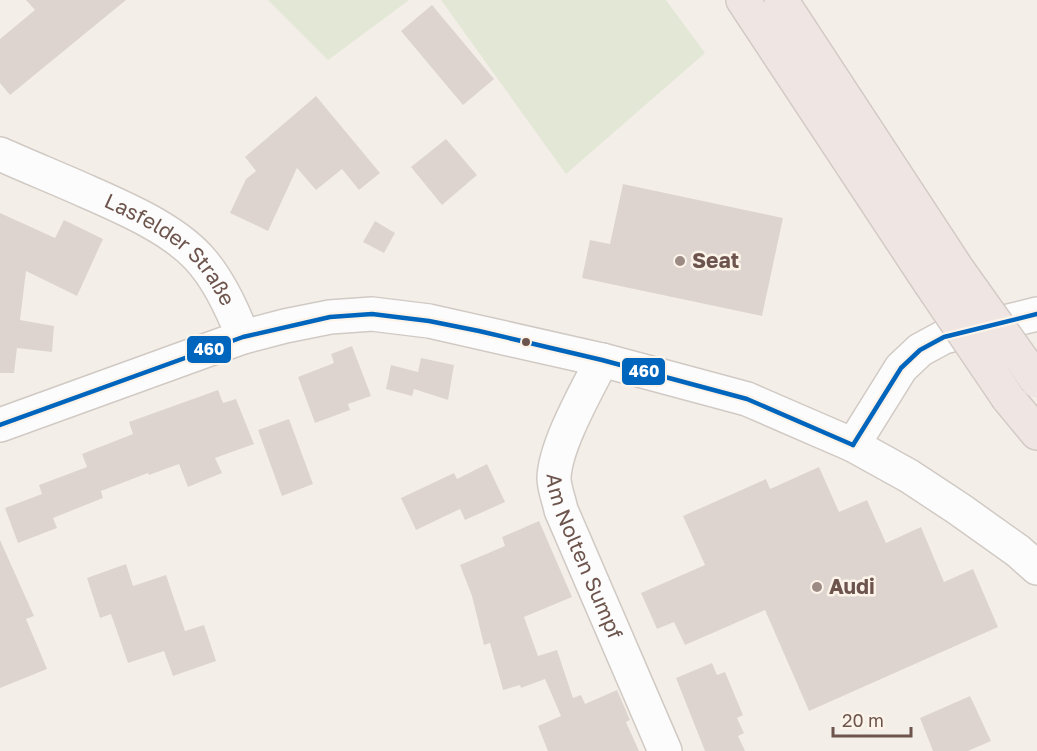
<svg xmlns="http://www.w3.org/2000/svg" width="1037" height="751" font-family="'Golos Text',sans-serif">
	<rect width="100%" height="100%" fill="#f4eee9"/>
	<g fill="#e2e8d5">
		<path d="M 268,0 L 409,0 L 328,60 Z"/>
		<path d="M 441,0 L 666,0 L 705,53 L 566,174 Z"/>
	</g>
	<g fill="#ddd4cf">
		<path d="M 26,0 L 126,0 L 10,95 L 0,83 L 0,39 L 35,10 Z"/>
		<path d="M 432,5 L 494,79 L 463,105 L 401,31 Z"/>
		<path d="M 316,96 L 380,173 L 359,190 L 342,169 L 316,190 L 297,168 L 268,231 L 230,213 L 246,179 L 256,171 L 245,157 Z"/>
		<path d="M 446,139 L 477,175 L 442,205 L 411,167 Z"/>
		<path d="M 623,184 L 783,218 L 762,316 L 582,278 L 590,240 L 610,244 Z"/>
		<path d="M 0,213 L 55,238 L 64,220 L 103,239 L 77,296 L 26,271 L 20,320 L 54,326 L 52,352 L 17,348 L 14,373 L 0,373 Z"/>
		<path d="M 375,221 L 395,233 L 384,253 L 363,242 Z"/>
		<path d="M 352,346 L 371,396 L 348,404 L 350,410 L 315,423 L 298,377 L 334,363 L 331,354 Z"/>
		<path d="M 421,358 L 454,365 L 448,400 L 414,389 L 412,396 L 386,389 L 391,365 L 418,372 Z"/>
		<path d="M 218,390 L 223,403 L 236,399 L 254,444 L 215,458 L 222,473 L 188,487 L 179,464 L 149,475 L 148,473 L 101,491 L 103,498 L 53,518 L 57,528 L 18,543 L 5,508 L 42,494 L 39,485 L 87,467 L 82,454 L 133,434 L 129,422 Z"/>
		<path d="M 289,419 L 313,484 L 282,496 L 258,430 Z"/>
		<path d="M 487,464 L 505,502 L 465,520 L 460,509 L 416,530 L 401,498 L 454,473 L 457,479 Z"/>
		<path d="M 819,467 L 839,512 L 867,500 L 886,543 L 921,527 L 944,582 L 973,569 L 998,627 L 809,711 L 765,610 L 685,645 L 674,622 L 657,629 L 641,593 L 705,565 L 683,516 L 766,479 L 770,489 Z"/>
		<path d="M 539,521 L 572,597 L 524,617 L 538,656 L 557,650 L 573,698 L 581,695 L 585,704 L 617,690 L 630,720 L 626,722 L 639,751 L 548,751 L 538,726 L 561,716 L 545,679 L 521,688 L 520,685 L 503,690 L 490,643 L 484,645 L 472,596 L 460,565 L 505,546 L 502,537 Z"/>
		<path d="M 0,540 L 34,616 L 26,619 L 47,669 L 0,688 Z"/>
		<path d="M 126,564 L 133,586 L 166,575 L 185,631 L 204,625 L 216,661 L 173,676 L 164,651 L 128,663 L 111,614 L 100,618 L 87,578 Z"/>
		<path d="M 712,663 L 717,675 L 725,672 L 743,715 L 737,718 L 744,733 L 738,736 L 745,751 L 705,751 L 676,678 Z"/>
		<path d="M 970,696 L 991,741 L 968,751 L 933,751 L 920,718 Z"/>
	</g>
	<g fill="none" stroke-linecap="round" stroke-linejoin="round">
		<defs>
			<g id="minor">
				<path id="s1" d="M 0,154 C 29,167 59,179 88,192 C 124,208 171,228 198,257 C 217,277 233,311 243,337"/>
				<path id="s2" d="M 602,360 C 587,390 555,445 554,478 C 554,488 559,500 561,510 L 665,751"/>
				<path d="M 0,425 L 243,337 L 285,326 L 330,317 L 372,314 L 429,321 L 602,360 L 747,399 L 853,445 L 909,476 L 959,509 L 1018,551 L 1037,568"/>
				<path d="M 853,445 L 901,368 L 920,350 L 944,337 L 1037,314"/>
			</g>
			<g id="highway">
				<path d="M 743,0 L 930,283"/>
				<path d="M 781,0 L 958,270"/>
				<path d="M 1008,398 L 1037,433"/>
			</g>
		</defs>
		<use href="#minor" stroke="#d1cac4" stroke-width="36"/>
		<use href="#highway" stroke="#d3cac6" stroke-width="36"/>
		<use href="#minor" stroke="#fdfcfc" stroke-width="33"/>
		<use href="#highway" stroke="#efe6e4" stroke-width="33"/>
		<defs>
			<g id="highway-bridge">
				<path d="M 958,270 L 1037,381"/>
				<path d="M 930,283 L 1008,398"/>
			</g>
		</defs>
		<use href="#highway-bridge" stroke="#d3cac6" stroke-width="36" stroke-linecap="butt"/>
		<use href="#highway-bridge" stroke="#efe6e4" stroke-width="33"/>
		<defs>
			<g id="bus-1">
				<path d="M 0,425 L 243,337 L 330,317 L 372,314 L 429,321 L 479,331 L 602,360 L 747,399 L 853,445"/>
				<path d="M 853,445 L 901,368 L 920,350 L 944,337 L 1037,314"/>
			</g>
		</defs>
		<use href="#bus-1" stroke="#fcf3e9" stroke-width="9"/>
		<use href="#bus-1" stroke="#0065bd" stroke-width="4.5"/>
	</g>
	<g fill="#9c8b84" stroke="#fcf3e9" stroke-width="2">
		<circle cx="680" cy="261" r="6"/>
		<circle cx="817" cy="587" r="6"/>
	</g>
	<circle fill="#6d554d" stroke="#fcf3e9" stroke-width="2" cx="526" cy="342" r="5"/>
	<g text-anchor="middle" stroke-width="5" stroke-linejoin="round" paint-order="stroke">
		<g font-size="21" fill="#6d554d" stroke="#fcf3e9">
			<text dy="7" stroke="none"><textPath href="#s1" startOffset="198">Lasfelder Straße</textPath></text>
			<text dy="7" stroke="none"><textPath href="#s2" startOffset="212">Am Nolten Sumpf</textPath></text>
		</g>
		<g font-size="21" font-weight="bold" fill="#6d554d" stroke="#fcf3e9" text-anchor="start">
			<text x="692" y="268">Seat</text>
			<text x="829" y="594">Audi</text>
		</g>
	</g>
	<g stroke="#fcf3e9" stroke-width="2">
		<rect x="186" y="335" width="46" height="29" rx="6" fill="#0065bd"/>
		<rect x="621" y="357" width="45" height="29" rx="6" fill="#0065bd"/>
	</g>
	<g font-size="16" text-anchor="middle" font-weight="bold" fill="#fff">
		<text x="209" y="355">460</text>
		<text x="644" y="377">460</text>
	</g>
	<path d="M833 727v9h78v-9" fill="none" stroke="#6d554d" stroke-width="3"/>
	<text x="842" y="727" font-size="18" fill="#6d554d" stroke="#fcf3e9" stroke-width="4.5" paint-order="stroke">20 m</text>
</svg>
